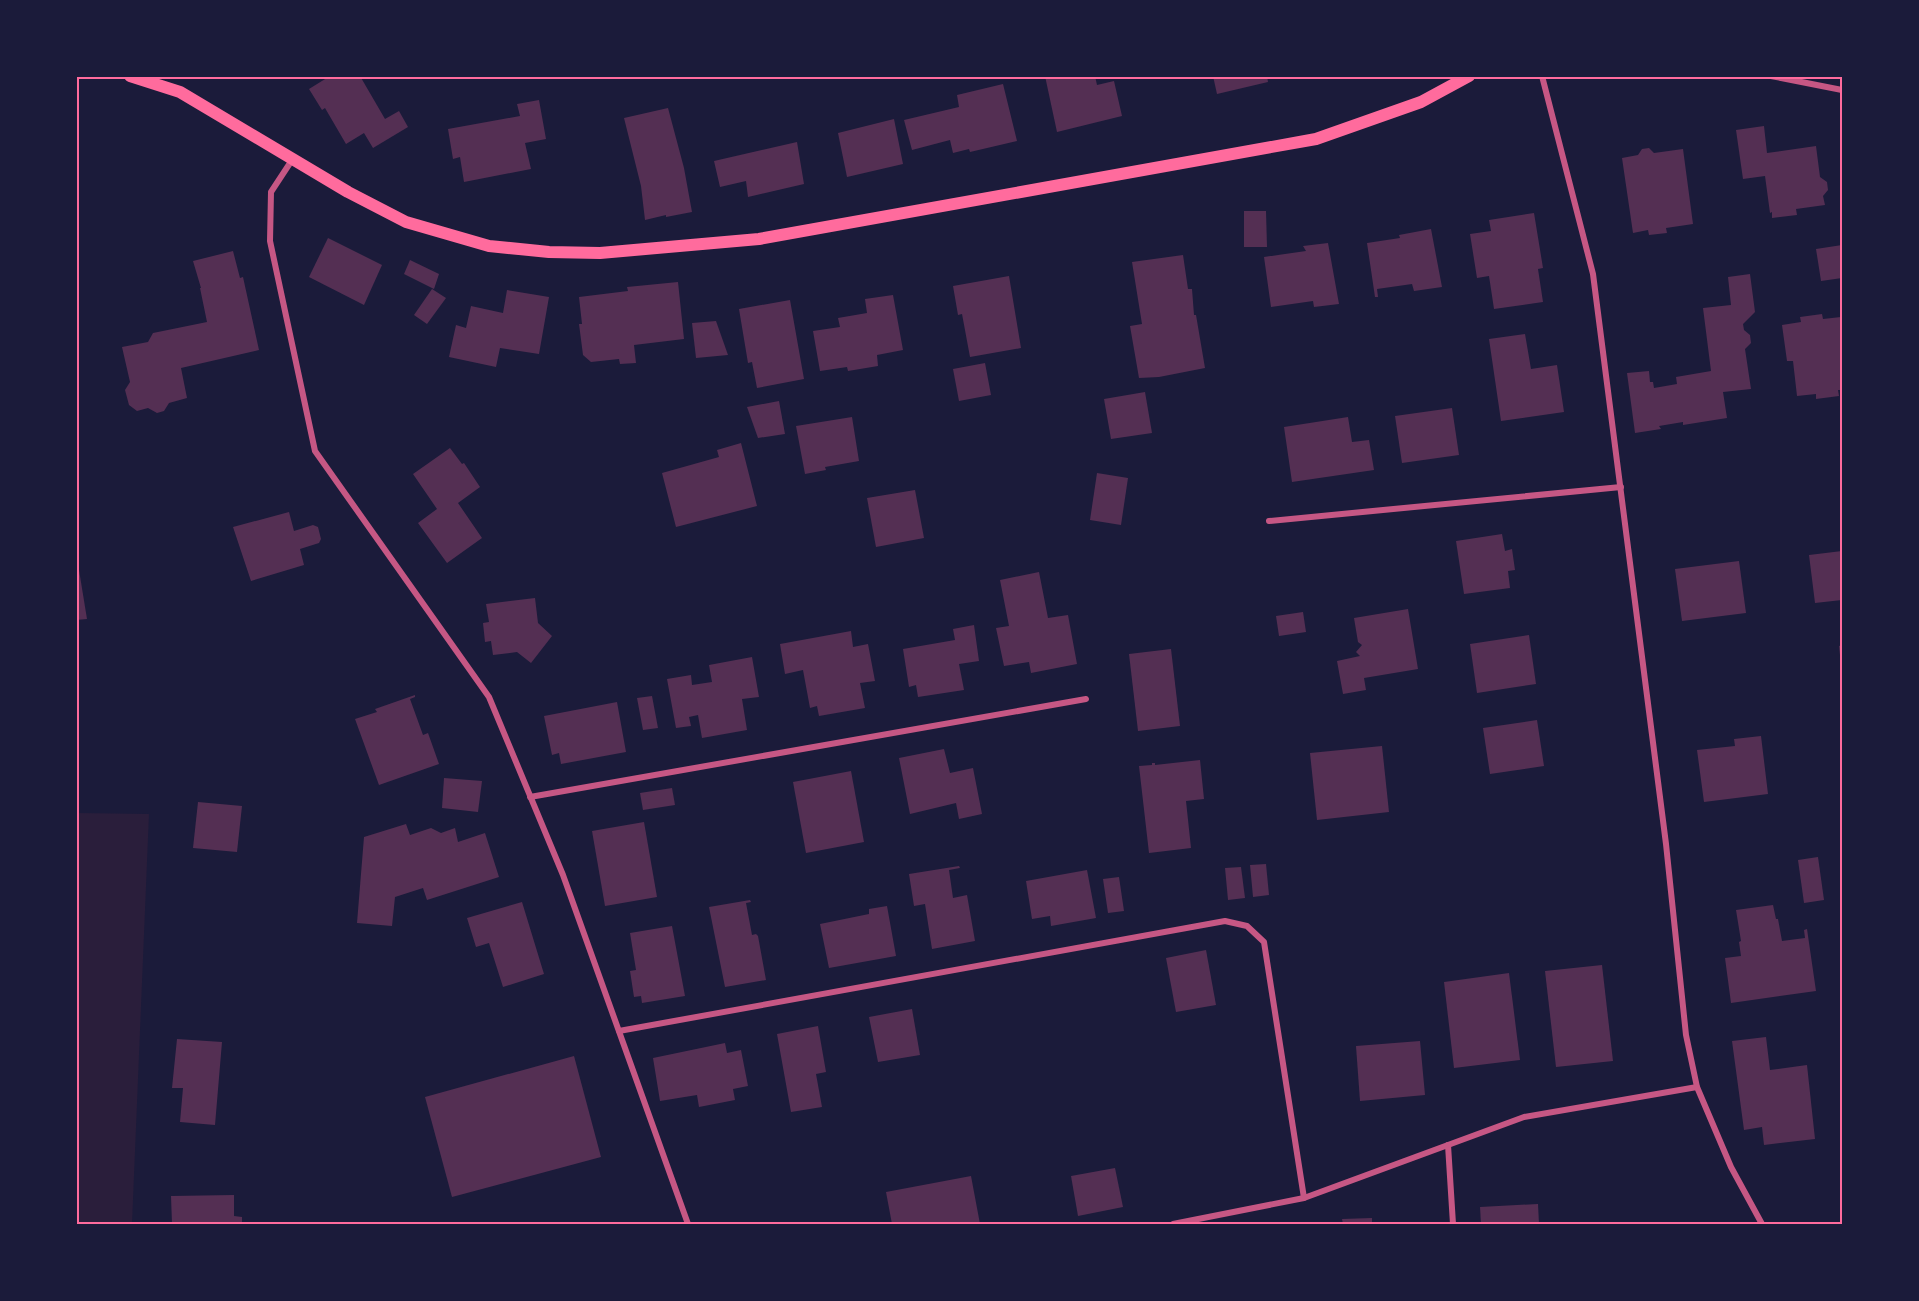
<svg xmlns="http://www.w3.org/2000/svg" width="1919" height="1301" font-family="'Titillium Web',sans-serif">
	<rect width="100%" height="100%" fill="#1b1b3a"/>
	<path fill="#2a1e3b" d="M 77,813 L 149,814 L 132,1224 L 77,1224 Z"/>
	<g fill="#542f53">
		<path d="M 330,76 L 360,76 L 385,119 L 399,111 L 408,127 L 373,148 L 364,133 L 346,144 L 325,108 L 322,110 L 309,89 Z"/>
		<path d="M 1045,76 L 1095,76 L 1097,85 L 1114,81 L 1122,116 L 1057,132 Z"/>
		<path d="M 1213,76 L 1267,76 L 1268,82 L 1217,94 Z"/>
		<path d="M 1003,84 L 1017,141 L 970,152 L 969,149 L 953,153 L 950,140 L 912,150 L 904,120 L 959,107 L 957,95 Z"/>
		<path d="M 539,100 L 546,139 L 525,143 L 531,169 L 464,182 L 460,157 L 453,159 L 448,129 L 520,116 L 517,104 Z"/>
		<path d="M 668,108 L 684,168 L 692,212 L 666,217 L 666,215 L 645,220 L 641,186 L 624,118 Z"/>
		<path d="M 894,119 L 903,164 L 847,177 L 838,133 Z"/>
		<path d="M 1764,126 L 1767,153 L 1816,146 L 1820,177 L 1827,182 L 1828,190 L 1823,196 L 1825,205 L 1796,209 L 1797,215 L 1772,218 L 1772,212 L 1770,213 L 1765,176 L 1743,179 L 1736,130 Z"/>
		<path d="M 797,142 L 804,184 L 748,197 L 746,181 L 720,187 L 714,161 Z"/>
		<path d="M 1649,148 L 1654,153 L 1683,149 L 1693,224 L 1666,228 L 1667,233 L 1649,235 L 1648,230 L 1633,233 L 1622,158 L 1638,155 L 1642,149 Z"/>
		<path d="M 1244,211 L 1266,211 L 1267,247 L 1244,247 Z"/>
		<path d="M 1534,213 L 1543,268 L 1538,269 L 1543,302 L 1494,309 L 1489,276 L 1477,278 L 1470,234 L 1491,231 L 1489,220 Z"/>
		<path d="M 1431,229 L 1442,287 L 1414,291 L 1412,284 L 1377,289 L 1378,297 L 1375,297 L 1367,243 L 1400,238 L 1399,235 Z"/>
		<path d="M 328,238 L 382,265 L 364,305 L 309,277 Z"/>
		<path d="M 1328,243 L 1339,304 L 1314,307 L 1313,301 L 1271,307 L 1264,257 L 1306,251 L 1303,246 Z"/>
		<path d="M 1842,245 L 1842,278 L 1821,281 L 1816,249 Z"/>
		<path d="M 233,251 L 240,278 L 243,277 L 259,350 L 181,368 L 187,398 L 169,403 L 164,411 L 157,413 L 148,408 L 137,411 L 129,405 L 125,390 L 130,382 L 122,347 L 148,342 L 153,333 L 207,322 L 200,288 L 201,288 L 193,261 Z"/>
		<path d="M 1183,255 L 1188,289 L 1192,289 L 1194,315 L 1196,315 L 1205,368 L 1159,377 L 1139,378 L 1130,326 L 1142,324 L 1132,262 Z"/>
		<path d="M 410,260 L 439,274 L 434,289 L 404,274 Z"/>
		<path d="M 1750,274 L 1755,312 L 1743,324 L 1744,330 L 1750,335 L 1751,343 L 1745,349 L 1751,389 L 1723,392 L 1727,418 L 1683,425 L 1683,422 L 1659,426 L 1661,429 L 1635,433 L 1627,373 L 1649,371 L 1650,382 L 1653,382 L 1654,388 L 1677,384 L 1676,377 L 1711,371 L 1703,308 L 1731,305 L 1728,277 Z"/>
		<path d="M 1009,276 L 1021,348 L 970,357 L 962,314 L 958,315 L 953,286 Z"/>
		<path d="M 678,282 L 684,339 L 634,345 L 636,363 L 620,364 L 619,359 L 591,362 L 583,355 L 579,324 L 582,324 L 579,297 L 628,291 L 627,287 Z"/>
		<path d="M 432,289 L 446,298 L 427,324 L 414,315 Z"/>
		<path d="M 507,290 L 549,297 L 539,354 L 500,348 L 496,367 L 449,357 L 456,325 L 466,328 L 471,306 L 503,313 Z"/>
		<path d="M 893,295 L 903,350 L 877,355 L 878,366 L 848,371 L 847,367 L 820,371 L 813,331 L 840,327 L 838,318 L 867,313 L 865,299 Z"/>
		<path d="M 790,300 L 804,379 L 757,388 L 752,362 L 748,363 L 739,309 Z"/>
		<path d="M 1822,314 L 1823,319 L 1841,317 L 1842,390 L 1838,390 L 1839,396 L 1816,399 L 1816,394 L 1797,396 L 1793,361 L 1787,361 L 1782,325 L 1801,322 L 1800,317 Z"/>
		<path d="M 716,321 L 728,355 L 696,358 L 692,323 Z"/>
		<path d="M 1525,334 L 1531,369 L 1557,365 L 1564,412 L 1501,421 L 1489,339 Z"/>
		<path d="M 985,363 L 991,395 L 959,401 L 953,369 Z"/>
		<path d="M 1145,392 L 1152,433 L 1111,439 L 1104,399 Z"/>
		<path d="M 779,401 L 785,434 L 758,438 L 747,407 Z"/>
		<path d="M 1452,408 L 1459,455 L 1402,463 L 1395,416 Z"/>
		<path d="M 852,417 L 859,461 L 825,467 L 826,470 L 805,474 L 796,426 Z"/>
		<path d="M 1348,417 L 1352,442 L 1369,440 L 1374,470 L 1292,482 L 1284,427 Z"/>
		<path d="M 741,443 L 757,506 L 676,527 L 662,473 L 719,457 L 717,450 Z"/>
		<path d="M 450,448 L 462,464 L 464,463 L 480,487 L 458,503 L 482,538 L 447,563 L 418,523 L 437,509 L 413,474 Z"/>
		<path d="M 1097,473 L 1128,478 L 1121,525 L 1090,520 Z"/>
		<path d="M 915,490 L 924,538 L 876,547 L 867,498 Z"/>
		<path d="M 289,512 L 294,531 L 313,525 L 318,527 L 321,539 L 319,543 L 300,549 L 304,565 L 251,581 L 233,527 Z"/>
		<path d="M 1502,534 L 1505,551 L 1512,549 L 1515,570 L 1508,571 L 1510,588 L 1464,594 L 1456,541 Z"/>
		<path d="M 1842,551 L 1842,600 L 1815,603 L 1809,555 Z"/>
		<path d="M 1739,561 L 1746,613 L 1682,621 L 1675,569 Z"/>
		<path d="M 76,570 L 79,570 L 87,619 L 76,620 Z"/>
		<path d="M 1039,572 L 1048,618 L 1068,615 L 1077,664 L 1031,673 L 1029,662 L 1004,666 L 996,628 L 1009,626 L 1000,580 Z"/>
		<path d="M 535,598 L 538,623 L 552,636 L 531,663 L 517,652 L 493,655 L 491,641 L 485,642 L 483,623 L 489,622 L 486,604 Z"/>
		<path d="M 1408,609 L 1418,669 L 1364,678 L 1366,690 L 1343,694 L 1337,661 L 1360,656 L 1356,652 L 1362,645 L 1358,642 L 1354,618 Z"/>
		<path d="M 1303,612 L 1306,632 L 1279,636 L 1276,616 Z"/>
		<path d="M 974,625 L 979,661 L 959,664 L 964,690 L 918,697 L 916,685 L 909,687 L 903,649 L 955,640 L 953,629 Z"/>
		<path d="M 851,631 L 853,647 L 868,644 L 875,681 L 860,683 L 865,708 L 819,716 L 817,706 L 810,708 L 803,670 L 785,674 L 780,644 Z"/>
		<path d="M 1529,635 L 1536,684 L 1477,693 L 1470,644 Z"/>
		<path d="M 1842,645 L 1842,664 L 1841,664 L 1839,646 Z"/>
		<path d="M 1171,649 L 1180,726 L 1138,731 L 1129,654 Z"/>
		<path d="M 752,657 L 759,697 L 742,699 L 747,730 L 702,738 L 698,715 L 689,717 L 691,726 L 676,728 L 667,679 L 691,675 L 692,685 L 712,682 L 709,665 Z"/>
		<path d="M 415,695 L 415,697 L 410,699 L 423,735 L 428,733 L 439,764 L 379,785 L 355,719 L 377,712 L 375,709 Z"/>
		<path d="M 652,696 L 658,728 L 643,730 L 637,698 Z"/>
		<path d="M 617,702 L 626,752 L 561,764 L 559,753 L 552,755 L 544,716 Z"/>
		<path d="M 1537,720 L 1544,766 L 1490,774 L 1483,728 Z"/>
		<path d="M 1761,736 L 1768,794 L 1704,802 L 1697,750 L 1735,746 L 1734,739 Z"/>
		<path d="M 1382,746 L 1389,812 L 1317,820 L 1310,753 Z"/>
		<path d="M 944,749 L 950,773 L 973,768 L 982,814 L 959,819 L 956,803 L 910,814 L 899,758 Z"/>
		<path d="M 1200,760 L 1204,799 L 1186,801 L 1191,848 L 1149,853 L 1139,766 L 1152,765 L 1152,763 L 1155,763 L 1155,765 Z"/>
		<path d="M 851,771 L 864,842 L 806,853 L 793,782 Z"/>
		<path d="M 444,778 L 482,781 L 478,812 L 442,808 Z"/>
		<path d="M 672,788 L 675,805 L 643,810 L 640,793 Z"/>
		<path d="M 198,802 L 242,806 L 237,852 L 193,848 Z"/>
		<path d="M 644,822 L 657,897 L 605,906 L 592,831 Z"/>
		<path d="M 406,824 L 410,835 L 431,828 L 441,833 L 455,828 L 458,842 L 485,833 L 499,877 L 427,900 L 423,888 L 395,897 L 392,926 L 357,923 L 364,837 Z"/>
		<path d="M 1818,857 L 1824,900 L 1804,903 L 1798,860 Z"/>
		<path d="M 1266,864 L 1269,895 L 1253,897 L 1250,865 Z"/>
		<path d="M 959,866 L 960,868 L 949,870 L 953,898 L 967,895 L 975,941 L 932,949 L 925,904 L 914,906 L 909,874 Z"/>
		<path d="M 1241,867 L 1245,898 L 1228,900 L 1225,868 Z"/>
		<path d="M 1087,870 L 1096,918 L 1051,926 L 1050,916 L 1032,919 L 1026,881 Z"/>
		<path d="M 1119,877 L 1124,911 L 1108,913 L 1103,879 Z"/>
		<path d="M 750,900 L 751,902 L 746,903 L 752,935 L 756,934 L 758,936 L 766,980 L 725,987 L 709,907 Z"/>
		<path d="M 522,902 L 544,974 L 503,987 L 489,943 L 476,947 L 467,918 Z"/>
		<path d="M 1773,905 L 1776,919 L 1778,919 L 1782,941 L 1805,938 L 1804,930 L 1807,929 L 1816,991 L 1731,1003 L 1725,958 L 1741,956 L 1739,942 L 1741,941 L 1736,910 Z"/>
		<path d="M 887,906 L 896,956 L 829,968 L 820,924 L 869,914 L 869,909 Z"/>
		<path d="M 672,926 L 685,996 L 642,1003 L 641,996 L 634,997 L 630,971 L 636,970 L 630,933 Z"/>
		<path d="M 1206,950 L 1216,1005 L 1176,1012 L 1166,958 Z"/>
		<path d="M 1602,965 L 1613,1061 L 1556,1067 L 1545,971 Z"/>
		<path d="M 1509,973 L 1520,1060 L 1454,1068 L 1444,982 Z"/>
		<path d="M 912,1009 L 920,1055 L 878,1062 L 869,1017 Z"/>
		<path d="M 818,1026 L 826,1072 L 816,1074 L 822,1107 L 791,1112 L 777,1034 Z"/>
		<path d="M 1766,1037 L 1770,1070 L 1807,1065 L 1815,1139 L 1764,1145 L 1762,1127 L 1744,1130 L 1732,1041 Z"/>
		<path d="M 177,1039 L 222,1042 L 215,1125 L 180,1122 L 183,1088 L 172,1088 Z"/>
		<path d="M 1420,1041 L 1425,1095 L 1360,1101 L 1356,1046 Z"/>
		<path d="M 725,1043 L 727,1053 L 741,1050 L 748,1086 L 733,1089 L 735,1100 L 699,1107 L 697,1095 L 660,1101 L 653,1058 Z"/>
		<path d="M 574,1056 L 601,1157 L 452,1197 L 425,1097 Z"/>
		<path d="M 1115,1168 L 1123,1207 L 1078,1216 L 1071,1176 Z"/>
		<path d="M 971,1176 L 980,1224 L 892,1224 L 886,1192 Z"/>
		<path d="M 234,1195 L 234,1216 L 242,1217 L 242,1224 L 172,1224 L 171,1196 Z"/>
		<path d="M 1538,1204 L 1539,1224 L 1481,1224 L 1480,1207 Z"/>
		<path d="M 1372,1218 L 1372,1224 L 1343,1224 L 1342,1219 Z"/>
	</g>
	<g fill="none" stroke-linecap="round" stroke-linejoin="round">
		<g stroke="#c65784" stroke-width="6">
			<path d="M 1542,76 L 1593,274 L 1666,844 L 1686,1035 L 1697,1087 L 1731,1167 L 1762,1224"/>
			<path d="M 1771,76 L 1842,90"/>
			<path d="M 292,160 L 271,192 L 270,241 L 315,451 L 489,697 L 563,875 L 688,1224"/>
			<path d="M 1269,521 L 1621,487"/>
			<path d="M 530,797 L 1086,699"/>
			<path d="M 619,1031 L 1225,921 L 1247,926 L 1264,942 L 1304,1198"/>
			<path d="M 1448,1145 L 1453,1224"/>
			<path d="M 1173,1224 L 1304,1198 L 1524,1117 L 1697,1087"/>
		</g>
		<path stroke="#ff6b9d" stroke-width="12" d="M 130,76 L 180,92 L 348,192 L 406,222 L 489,246 L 549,252 L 600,253 L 759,239 L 1316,139 L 1421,102 L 1469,76"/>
	</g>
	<rect width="1919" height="1301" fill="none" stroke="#1b1b3a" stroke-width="156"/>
	<rect x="78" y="78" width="1763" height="1145" fill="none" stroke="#ff6b9d" stroke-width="2"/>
</svg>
